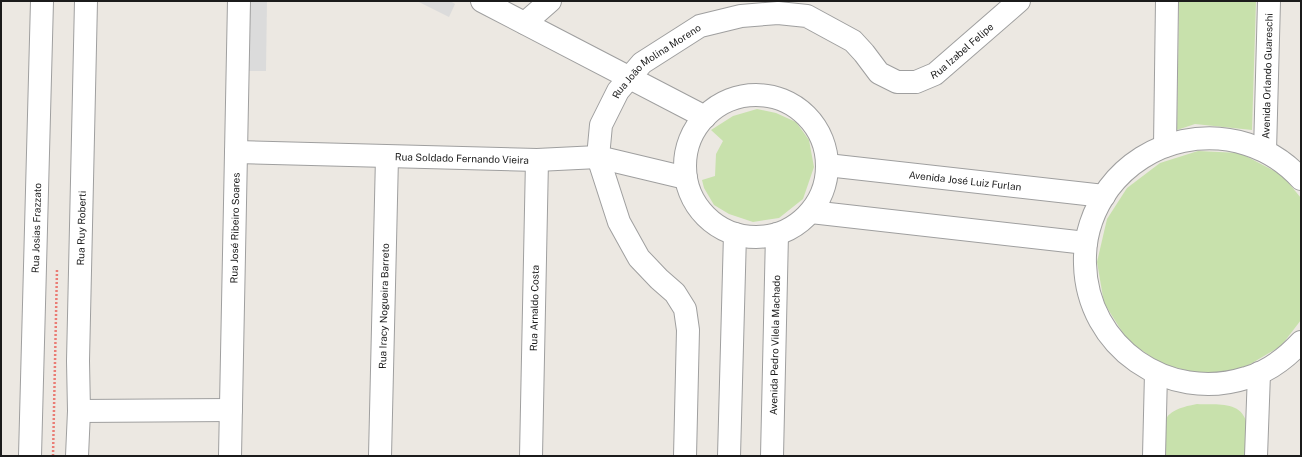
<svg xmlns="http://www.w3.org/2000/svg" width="1302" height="457" font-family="'Public Sans',sans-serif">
	<rect width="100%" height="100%" fill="#ece8e2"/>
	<g fill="#c8e1ac">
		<path d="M 1179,1 L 1256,1 L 1252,130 L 1195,124 L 1177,130 Z"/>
		<path d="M 757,109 L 776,113 L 796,122 L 809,140 L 814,167 L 803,199 L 779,218 L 753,222 L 729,214 L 714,205 L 704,188 L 702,180 L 715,176 L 716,154 L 723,141 L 711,130 L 733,116 Z"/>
		<path d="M 1198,151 L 1240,153 L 1282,175 L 1301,198 L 1301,320 L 1281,346 L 1242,369 L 1201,374 L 1162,364 L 1128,341 L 1104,303 L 1097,262 L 1107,219 L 1127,188 L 1160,163 Z"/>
		<path d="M 1197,404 C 1213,405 1240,400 1246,421 C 1248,428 1246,448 1246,456 L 1162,456 C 1163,423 1158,411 1197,404 Z"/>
	</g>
	<g fill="#dbdbdb">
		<path d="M 250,1 L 267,1 L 266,71 L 248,71 Z"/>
		<path d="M 417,1 L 450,1 L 455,4 L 449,17 Z"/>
	</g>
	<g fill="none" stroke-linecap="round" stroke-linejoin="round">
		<defs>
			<g id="minor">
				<path d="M 482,1 L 705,117"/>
				<path d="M 525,23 L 550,1"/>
				<circle cx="756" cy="166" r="71"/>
				<path d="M 1165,146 L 1167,1"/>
				<path id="s1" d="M 1265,151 L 1269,1"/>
				<path id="s2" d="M 236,152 L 537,160 L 598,157 L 686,178"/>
				<path id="s3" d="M 827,165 L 1104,196"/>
				<path d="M 1301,179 C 1271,146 1227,132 1183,141 C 1154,147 1127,164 1109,188 C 1093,210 1084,237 1085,264 C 1087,347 1168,403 1246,378 C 1268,372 1286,358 1301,342"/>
				<path d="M 811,212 L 1086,243"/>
				<path d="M 79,411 L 231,410"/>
				<path id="s4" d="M 30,456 L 42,1"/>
				<path id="s5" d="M 77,456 L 79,411 L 78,361 L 86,1"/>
				<path id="s6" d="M 230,456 L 239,1"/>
				<path id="s7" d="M 380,456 L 387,157"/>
				<path id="s8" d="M 531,456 L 537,160"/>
				<path id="s9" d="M 685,456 L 688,330 L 685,309 L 675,293 L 659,279 L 639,258 L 619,222 L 598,157 L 601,125 L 618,91 L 642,63 L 700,26 L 741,16 L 778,13 L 807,16 L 853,41 L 864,53 L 879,73 L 897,82 L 916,82 L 935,74 L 1019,1"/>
				<path d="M 729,456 L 735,234"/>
				<path id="s10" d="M 772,456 L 777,234"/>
				<path d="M 1154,456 L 1156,373"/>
				<path d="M 1256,456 L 1259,373"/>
			</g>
		</defs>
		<use href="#minor" stroke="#9f9f9f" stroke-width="24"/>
		<path stroke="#ea7c74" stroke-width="2.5" stroke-dasharray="2 2" stroke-linecap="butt" d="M 53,456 L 57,269"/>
		<use href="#minor" stroke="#fff" stroke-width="22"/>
	</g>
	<g text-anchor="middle" stroke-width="3" stroke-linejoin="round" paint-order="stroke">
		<g font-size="10" fill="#1b1b1b" stroke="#fff">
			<text dy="4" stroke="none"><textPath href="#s9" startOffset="799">Rua Izabel Felipe</textPath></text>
			<text dy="4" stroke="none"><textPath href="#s9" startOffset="445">Rua João Molina Moreno</textPath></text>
			<text dy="4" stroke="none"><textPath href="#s1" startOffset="75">Avenida Orlando Guareschi</textPath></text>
			<text dy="4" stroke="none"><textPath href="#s2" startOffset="226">Rua Soldado Fernando Vieira</textPath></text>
			<text dy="4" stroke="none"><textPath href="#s3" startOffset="139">Avenida José Luiz Furlan</textPath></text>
			<text dy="4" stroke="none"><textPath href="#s4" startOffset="228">Rua Josias Frazzato</textPath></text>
			<text dy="4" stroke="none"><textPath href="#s6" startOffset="228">Rua José Ribeiro Soares</textPath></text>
			<text dy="4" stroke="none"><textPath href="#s5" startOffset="228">Rua Ruy Roberti</textPath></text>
			<text dy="4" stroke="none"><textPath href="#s7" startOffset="150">Rua Iracy Nogueira Barreto</textPath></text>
			<text dy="4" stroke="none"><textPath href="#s8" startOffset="148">Rua Arnaldo Costa</textPath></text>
			<text dy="4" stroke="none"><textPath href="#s10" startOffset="111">Avenida Pedro Vilela Machado</textPath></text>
		</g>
	</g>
	<rect width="1302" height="457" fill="none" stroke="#1b1b1b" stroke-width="4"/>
</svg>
